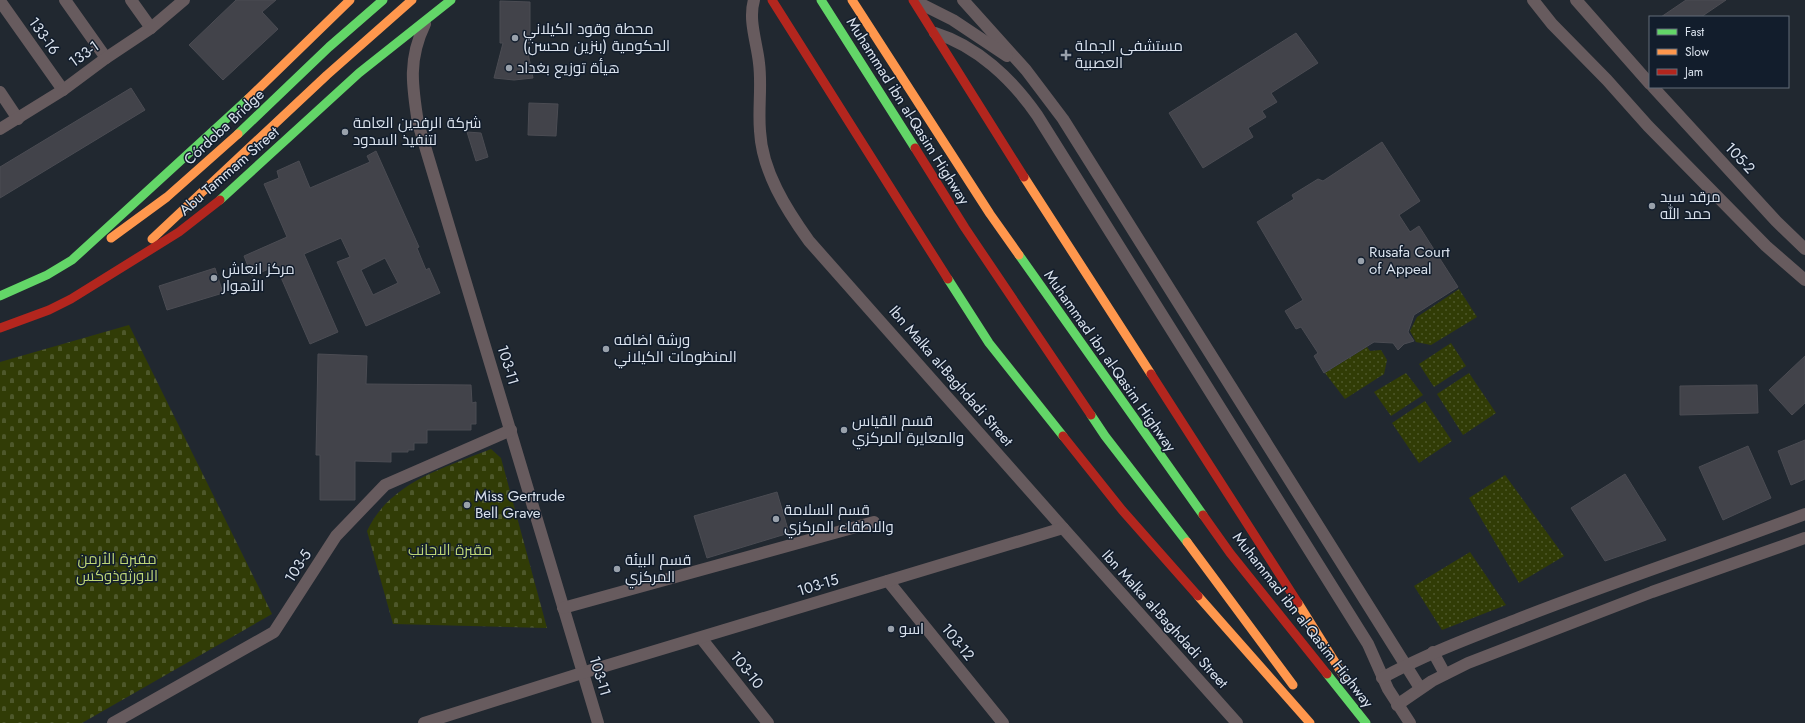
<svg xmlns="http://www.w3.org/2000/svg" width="1805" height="723" font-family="Jost,Cairo,sans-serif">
	<defs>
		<pattern id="grass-dots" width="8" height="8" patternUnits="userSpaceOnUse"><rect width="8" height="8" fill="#313c06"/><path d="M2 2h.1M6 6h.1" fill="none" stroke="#4e582b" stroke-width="1.8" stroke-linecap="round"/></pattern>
		<pattern id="cemetery-stones" width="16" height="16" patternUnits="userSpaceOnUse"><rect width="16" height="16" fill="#313c06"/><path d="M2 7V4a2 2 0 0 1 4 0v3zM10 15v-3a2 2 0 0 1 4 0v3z" fill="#4e582b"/></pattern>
	</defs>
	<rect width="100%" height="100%" fill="#212830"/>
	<g fill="url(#grass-dots)">
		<path d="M 1459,289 L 1477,317 L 1431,345 L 1416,342 L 1410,331 L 1417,317 Z"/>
		<path d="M 1451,343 L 1466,366 L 1434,387 L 1419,364 Z"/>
		<path d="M 1367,347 L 1370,351 L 1381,350 L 1387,360 L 1384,374 L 1345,399 L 1325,373 Z"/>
		<path d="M 1406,373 L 1423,395 L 1391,416 L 1374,392 Z"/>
		<path d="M 1469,373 L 1496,413 L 1463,435 L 1437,394 Z"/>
		<path d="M 1425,401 L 1452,441 L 1419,463 L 1392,423 Z"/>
		<path d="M 1505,475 L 1564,556 L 1519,583 L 1469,498 Z"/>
		<path d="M 1470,552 L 1506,605 L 1442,630 L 1414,586 Z"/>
	</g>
	<g fill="url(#cemetery-stones)">
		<path d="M 129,325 L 272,614 L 82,723 L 0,723 L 0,362 Z"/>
		<path d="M 491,449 L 501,458 L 547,628 L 393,624 L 367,531 C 390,482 444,468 491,449 Z"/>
	</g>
	<g fill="#42434a" stroke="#4b4c53" fill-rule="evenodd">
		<path d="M 236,0 L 276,0 L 262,12 L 278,29 L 223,80 L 189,45 Z"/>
		<path d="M 1686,0 L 1726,0 L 1701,17 L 1661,17 Z"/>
		<path d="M 500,1 L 530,2 L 530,43 L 526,43 L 533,78 L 514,80 L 494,78 L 503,43 L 500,43 Z"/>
		<path d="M 1296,33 L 1318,63 L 1271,93 L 1277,102 L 1262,111 L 1266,117 L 1248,128 L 1253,137 L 1203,168 L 1169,113 Z"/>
		<path d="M 131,88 L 145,110 L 0,198 L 0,167 Z"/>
		<path d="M 529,103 L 558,104 L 556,136 L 528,135 Z"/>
		<path d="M 467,132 L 481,133 L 488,157 L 476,161 Z"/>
		<path d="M 1382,142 L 1420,201 L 1399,215 L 1410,232 L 1419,226 L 1458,287 L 1414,315 L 1408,332 L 1414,341 L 1404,344 L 1398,350 L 1393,343 L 1374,342 L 1324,373 L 1314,356 L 1318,353 L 1301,327 L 1296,329 L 1285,311 L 1303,300 L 1257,222 L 1294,199 L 1292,195 L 1318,179 L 1323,181 Z"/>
		<path d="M 376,151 L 419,247 L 417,248 L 426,270 L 429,268 L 440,293 L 366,326 L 337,262 L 350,257 L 341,238 L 304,254 L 338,332 L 310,344 L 276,266 L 252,276 L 244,256 L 287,237 L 264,184 L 279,178 L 277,171 L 299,161 L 310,188 L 370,162 L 367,156 ZM 385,258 L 398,283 L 373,295 L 361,270 Z"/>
		<path d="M 215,268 L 223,293 L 167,310 L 159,286 Z"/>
		<path d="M 318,354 L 367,356 L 366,384 L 471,385 L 472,403 L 476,402 L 476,424 L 471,424 L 471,430 L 427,430 L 427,443 L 414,443 L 414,450 L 408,450 L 408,452 L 391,452 L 391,462 L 355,461 L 355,500 L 320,500 L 320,455 L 316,455 Z"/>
		<path d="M 1805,356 L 1805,403 L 1792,415 L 1769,390 Z"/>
		<path d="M 1757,385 L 1758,413 L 1680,415 L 1680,386 Z"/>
		<path d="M 1805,440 L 1805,479 L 1791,485 L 1778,451 Z"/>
		<path d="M 1748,446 L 1771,498 L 1723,520 L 1699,467 Z"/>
		<path d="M 1625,474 L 1666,540 L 1605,561 L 1571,508 Z"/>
		<path d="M 777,492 L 789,533 L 707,558 L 694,516 Z"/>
	</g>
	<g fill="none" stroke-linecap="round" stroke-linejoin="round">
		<g stroke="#675b5e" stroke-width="12">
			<path d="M 65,0 L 106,58"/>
			<path d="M 131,0 L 151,28"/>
			<path d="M 754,0 C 748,20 757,43 759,63 C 762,86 758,108 760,131 C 762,171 786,209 809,241 L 1063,528 L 1237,723"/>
			<path d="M 963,0 L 1026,70 L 1063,119 L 1420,688"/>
			<path d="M 1533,0 L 1552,24 L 1607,80 L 1648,126 L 1766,246 L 1805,280"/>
			<path d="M 1576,0 L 1650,84"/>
			<path d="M 0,1 L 63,90"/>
			<path d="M 917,2 L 953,20 L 1007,56"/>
			<path d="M 425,24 C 408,59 412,85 418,123 L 598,723"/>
			<path d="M 935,33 C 977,46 1012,79 1037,115 L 1368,644 L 1388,689 L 1410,723"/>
			<path d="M 1653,87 L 1776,221 L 1805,249"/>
			<path d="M 0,92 L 18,119"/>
			<path d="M 0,129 L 63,90 L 106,58 L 151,28 L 184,0"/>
			<path d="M 888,581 L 1003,723"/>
			<path d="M 563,608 L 874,522"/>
			<path d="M 701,638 L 768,723"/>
			<path d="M 1433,652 L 1445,674"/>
			<path d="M 1382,678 C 1426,654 1472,637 1518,619 C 1613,582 1710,550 1805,514"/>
			<path d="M 1397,705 L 1432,681 L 1468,663 L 1652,592 L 1805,538"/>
			<path d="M 113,723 L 274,632 L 336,536 L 385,485 L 511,430"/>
			<path d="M 424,723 L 582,673 L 1063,528"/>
		</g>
		<g stroke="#63d668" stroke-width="9">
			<path d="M 821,0 L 915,148"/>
			<path d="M 238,134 L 329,47 L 383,0"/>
			<path d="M 220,200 L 359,73 L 451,0"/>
			<path d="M 1019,255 L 1203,515"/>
			<path d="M 948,279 L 989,343 L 1063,436"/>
			<path d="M 0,296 L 47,275 L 72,260 L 248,99"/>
			<path d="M 1091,415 L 1105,436 L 1187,542"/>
			<path d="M 1327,674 L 1366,723"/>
		</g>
		<g stroke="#ff974d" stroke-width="9">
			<path d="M 852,0 L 990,214 L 1019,255"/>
			<path d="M 248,99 L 350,0"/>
			<path d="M 1024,177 L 1151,374"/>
			<path d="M 111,238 L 167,197 L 238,134"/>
			<path d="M 152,239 L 327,75 L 412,0"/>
			<path d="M 1187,542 L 1293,685"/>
			<path d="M 1198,596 L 1310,723"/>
			<path d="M 1298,603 L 1343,675"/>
		</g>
		<g stroke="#b3261e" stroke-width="9">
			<path d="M 772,0 L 948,279"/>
			<path d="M 913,0 L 1024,177"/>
			<path d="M 915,148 L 965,228 L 1091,415"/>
			<path d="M 0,328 L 49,310 L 71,299 L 179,232 L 220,200"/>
			<path d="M 1151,374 L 1298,603"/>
			<path d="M 1063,436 L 1122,510 L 1198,596"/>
			<path d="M 1203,515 L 1230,553 L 1327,674"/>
		</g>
	</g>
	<g fill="#99a1ab" stroke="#121d2c" stroke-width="1.5">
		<circle cx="515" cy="38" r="4"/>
		<path d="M1064 49h4v4h4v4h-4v4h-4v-4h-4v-4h4z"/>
		<circle cx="509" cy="68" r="4"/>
		<circle cx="345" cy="132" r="4"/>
		<circle cx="1652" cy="206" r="4"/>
		<circle cx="1361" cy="261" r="4"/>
		<circle cx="214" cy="278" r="4"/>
		<circle cx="606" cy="349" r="4"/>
		<circle cx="844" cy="430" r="4"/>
		<circle cx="467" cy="505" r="4"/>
		<circle cx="776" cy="519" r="4"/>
		<circle cx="617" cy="569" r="4"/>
		<circle cx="891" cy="629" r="4"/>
	</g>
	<g text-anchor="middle" stroke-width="3" stroke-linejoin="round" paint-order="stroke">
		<g font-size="15" fill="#dae2ed" stroke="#121d2c" text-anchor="start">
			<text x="523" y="34">محطة وقود الكيلاني<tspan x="523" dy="17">الحكومية (بنزين محسن)</tspan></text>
			<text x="1075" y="51">مستشفى الجملة<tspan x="1075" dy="17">العصبية</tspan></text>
			<text x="517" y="73">هيأة توزيع بغداد</text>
			<text x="353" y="128">شركة الرفدين العامة<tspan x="353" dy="17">لتنفيذ السدود</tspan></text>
			<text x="1660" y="202">مرقد سيد<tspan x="1660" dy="17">حمد الله</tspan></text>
			<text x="1369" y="257">Rusafa Court<tspan x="1369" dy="17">of Appeal</tspan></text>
			<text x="222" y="274">مركز انعاش<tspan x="222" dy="17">الأهوار</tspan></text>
			<text x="614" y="345">ورشة اضافه<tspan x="614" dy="17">المنظومات الكيلاني</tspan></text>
			<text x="852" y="426">قسم القياس<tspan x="852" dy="17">والمعايرة المركزي</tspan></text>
			<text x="475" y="501">Miss Gertrude<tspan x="475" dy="17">Bell Grave</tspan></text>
			<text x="784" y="515">قسم السلامة<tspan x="784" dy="17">والاطفاء المركزي</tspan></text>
			<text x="625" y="565">قسم البيئة<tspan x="625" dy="17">المركزي</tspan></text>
			<text x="899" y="634">اسو</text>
		</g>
		<g font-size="15" fill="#dae2ed" stroke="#121d2c">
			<text transform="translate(44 36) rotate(55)" y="5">133-16</text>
			<text transform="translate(84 54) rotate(-36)" y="5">133-1</text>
			<text transform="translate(908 111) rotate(58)" y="5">Muhammad ibn al-Qasim Highway</text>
			<text transform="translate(224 127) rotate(-43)" y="5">Córdoba Bridge</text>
			<text transform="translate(1740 158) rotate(47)" y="5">105-2</text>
			<text transform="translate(229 171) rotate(-41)" y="5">Abu Tammam Street</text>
			<text transform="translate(1110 361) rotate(55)" y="5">Muhammad ibn al-Qasim Highway</text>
			<text transform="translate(508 365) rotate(73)" y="5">103-11</text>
			<text transform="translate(951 376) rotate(49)" y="5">Ibn Malka al-Baghdadi Street</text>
			<text transform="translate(298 566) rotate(-57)" y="5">103-5</text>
			<text transform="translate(818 585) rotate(-17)" y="5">103-15</text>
			<text transform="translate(1165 619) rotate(48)" y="5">Ibn Malka al-Baghdadi Street</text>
			<text transform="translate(1303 620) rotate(52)" y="5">Muhammad ibn al-Qasim Highway</text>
			<text transform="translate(958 642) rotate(51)" y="5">103-12</text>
			<text transform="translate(747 670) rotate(52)" y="5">103-10</text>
			<text transform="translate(600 676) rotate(73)" y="5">103-11</text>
		</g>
		<g font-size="15" fill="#bdd576" stroke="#121d2c">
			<text x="450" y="555">مقبرة الاجانب</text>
			<text x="117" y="564">مقبرة الأرمن<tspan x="117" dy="17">الاورثوذوكس</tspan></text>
		</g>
	</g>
	<rect x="1649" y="16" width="140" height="72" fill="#121d2c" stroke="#626c79"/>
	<rect x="1657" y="29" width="20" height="6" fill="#63d668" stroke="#626c79"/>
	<text x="1685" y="36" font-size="12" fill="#dae2ed">Fast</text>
	<rect x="1657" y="49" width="20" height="6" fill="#ff974d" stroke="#626c79"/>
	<text x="1685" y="56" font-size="12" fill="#dae2ed">Slow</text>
	<rect x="1657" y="69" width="20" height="6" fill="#b3261e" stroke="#626c79"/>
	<text x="1685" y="76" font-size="12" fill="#dae2ed">Jam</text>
</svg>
